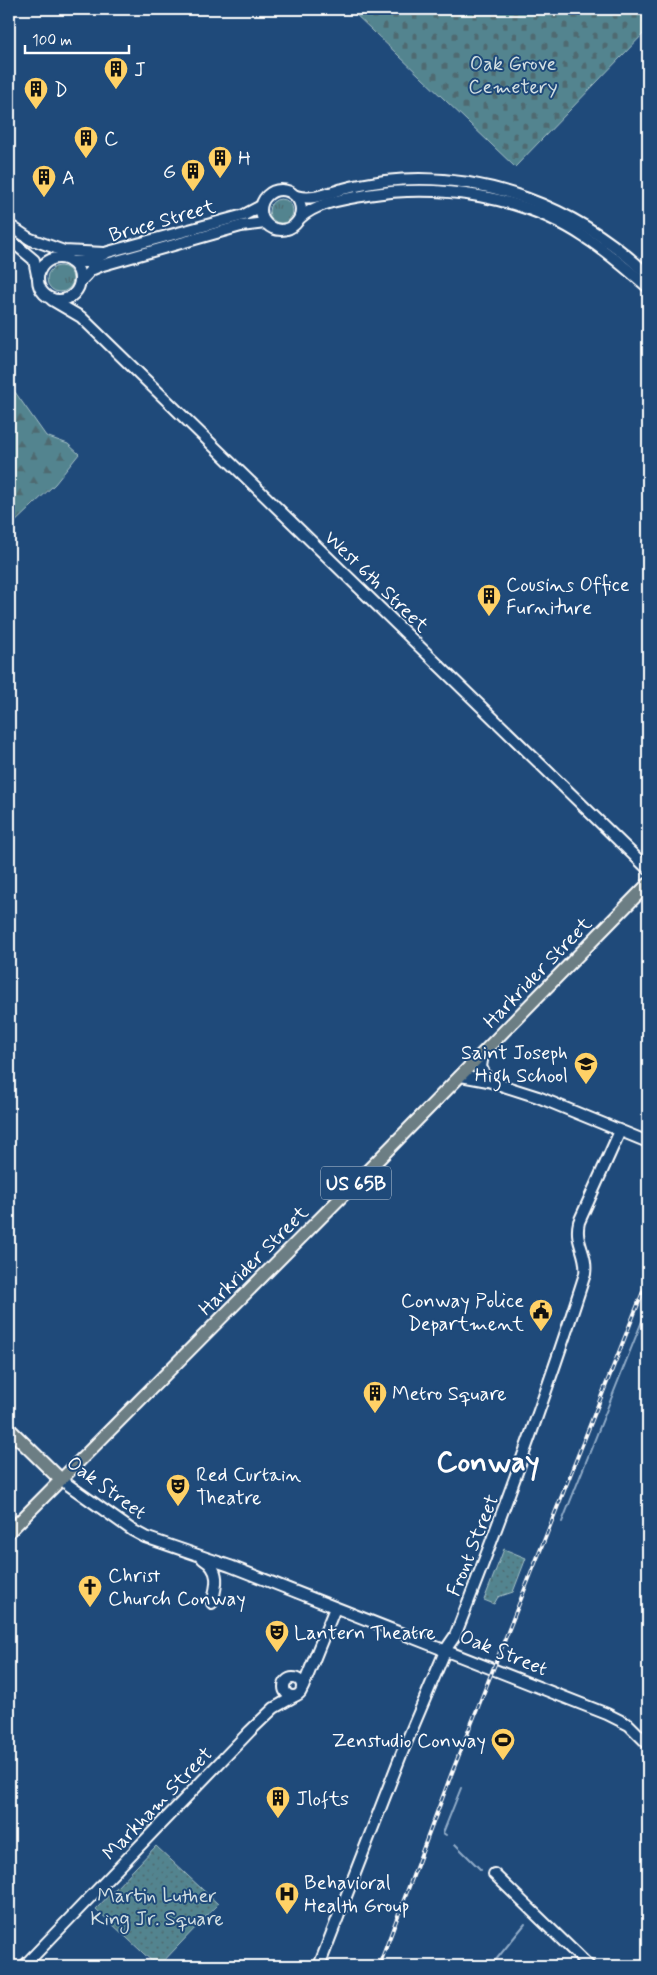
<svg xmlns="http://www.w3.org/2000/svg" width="657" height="1975" font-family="Mynerve,sans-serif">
	<defs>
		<pattern id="grass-tufts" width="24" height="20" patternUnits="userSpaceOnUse" patternTransform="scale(1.25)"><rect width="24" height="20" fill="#52848f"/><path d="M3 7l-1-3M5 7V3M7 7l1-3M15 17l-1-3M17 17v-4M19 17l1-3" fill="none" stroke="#4f6b71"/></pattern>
		<pattern id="forest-firs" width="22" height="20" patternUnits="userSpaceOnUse" patternTransform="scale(1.25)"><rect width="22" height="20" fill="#52848f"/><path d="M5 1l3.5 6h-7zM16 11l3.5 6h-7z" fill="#4f6b71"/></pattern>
		<pattern id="cemetery-stones" width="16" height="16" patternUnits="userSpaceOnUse" patternTransform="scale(1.25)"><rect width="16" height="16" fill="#52848f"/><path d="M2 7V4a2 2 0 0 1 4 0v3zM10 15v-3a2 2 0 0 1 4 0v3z" fill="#4f6b71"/></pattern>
		<pattern id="park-dots" width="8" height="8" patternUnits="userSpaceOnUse" patternTransform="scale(1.25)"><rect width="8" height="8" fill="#52848f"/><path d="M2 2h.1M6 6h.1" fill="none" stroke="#4f6b71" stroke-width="1.8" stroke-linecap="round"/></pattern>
	</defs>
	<rect width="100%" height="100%" fill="#1f4a7a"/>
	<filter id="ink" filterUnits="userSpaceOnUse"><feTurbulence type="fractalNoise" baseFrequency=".02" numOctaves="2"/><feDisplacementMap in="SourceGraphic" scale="10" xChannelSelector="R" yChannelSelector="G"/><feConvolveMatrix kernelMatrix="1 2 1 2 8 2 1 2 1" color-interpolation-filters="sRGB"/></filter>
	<g filter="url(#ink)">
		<g fill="url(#grass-tufts)" stroke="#a8c2c7">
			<circle cx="281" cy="211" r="12"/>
			<circle cx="60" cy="279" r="13"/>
		</g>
		<path fill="url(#forest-firs)" stroke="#a8c2c7" d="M 9,387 L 15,392 L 46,436 L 68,444 L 79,454 L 55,484 L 9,528 Z"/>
		<path fill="url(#cemetery-stones)" stroke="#a8c2c7" d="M 350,9 L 648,9 L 648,29 L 515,167 Z"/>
		<g fill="url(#park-dots)" stroke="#a8c2c7">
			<path d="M 504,1549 L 526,1558 L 513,1592 L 498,1597 L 494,1604 L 484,1600 Z"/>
			<path d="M 156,1846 L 218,1904 L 159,1966 L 157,1966 L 96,1909 Z"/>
		</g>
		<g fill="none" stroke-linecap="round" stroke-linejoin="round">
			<g stroke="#92adc9" stroke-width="2">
				<path d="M 562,1522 L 648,1306"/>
				<path d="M 446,1835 L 443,1833 L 461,1788"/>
				<path d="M 455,1844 L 481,1870"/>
				<path d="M 491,1966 L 525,1924"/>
			</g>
			<defs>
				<g id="secondary">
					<circle cx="281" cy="210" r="20"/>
					<path d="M 296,196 C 313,201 327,193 343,189 C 357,185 371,183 385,181 C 482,170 578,207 648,275"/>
					<path d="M 300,218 C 317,202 346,199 367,195 C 440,183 524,196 586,238 C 608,252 628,270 648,287"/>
					<path d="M 9,225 L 33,241"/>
					<path d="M 28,238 L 64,251 L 104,253"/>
					<path d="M 9,239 L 34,260 L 37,275"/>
					<circle cx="59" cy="279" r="21"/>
					<path d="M 71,262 L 88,262 L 108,252 L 244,215 L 261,206"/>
					<path d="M 80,282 L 91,270 L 103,265 L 241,226 L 265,223"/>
					<path d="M 52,300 L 81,317 L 648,869"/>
					<path d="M 483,1054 L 481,1067 L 488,1081"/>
					<path d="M 461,1076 L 488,1081 L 538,1097 L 648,1142"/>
					<path d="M 60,1479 L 132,1530 L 145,1537 L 230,1566 L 607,1714 L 629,1725 L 648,1744"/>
					<path d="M 203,1559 C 221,1570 217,1585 212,1603"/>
					<circle cx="293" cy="1687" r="9"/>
					<path d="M 303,1687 L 335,1608"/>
					<path d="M 494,1874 L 589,1966"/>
					<path d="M 24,1966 L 250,1731 L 274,1708 L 295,1696"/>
					<path d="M 319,1966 L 401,1755 L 446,1649 L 455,1636 C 502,1516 546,1396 585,1274 C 588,1253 574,1243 579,1222 L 620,1131"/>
				</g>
				<path id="primary" d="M 9,1532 L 379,1159 L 648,884"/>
				<path id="highway" d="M 9,1429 L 60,1479"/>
			</defs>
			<use href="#secondary" stroke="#fff" stroke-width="14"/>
			<use href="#primary" stroke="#fff" stroke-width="15"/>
			<use href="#highway" stroke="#fff" stroke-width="16"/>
			<use href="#secondary" stroke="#1f4a7a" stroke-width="10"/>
			<use href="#primary" stroke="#6c7e84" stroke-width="11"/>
			<use href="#highway" stroke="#6c7e84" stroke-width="12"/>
			<defs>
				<path id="rail" d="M 379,1966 L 451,1775 L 648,1279"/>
			</defs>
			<use href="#rail" stroke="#fff" stroke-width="4"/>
			<use href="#rail" stroke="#1f4a7a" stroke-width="2" stroke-dasharray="5.5" stroke-linecap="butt"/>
		</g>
	</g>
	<defs>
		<symbol id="building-pin" viewBox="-11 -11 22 30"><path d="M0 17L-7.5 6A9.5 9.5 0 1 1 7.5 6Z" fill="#ffd166" stroke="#1f4a7a"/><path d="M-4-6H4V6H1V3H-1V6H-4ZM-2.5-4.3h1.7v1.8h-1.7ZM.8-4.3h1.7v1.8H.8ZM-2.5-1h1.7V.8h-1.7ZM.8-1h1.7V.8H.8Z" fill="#111"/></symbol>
		<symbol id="school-pin" viewBox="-11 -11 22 30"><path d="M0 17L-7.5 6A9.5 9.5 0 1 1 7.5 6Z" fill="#ffd166" stroke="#1f4a7a"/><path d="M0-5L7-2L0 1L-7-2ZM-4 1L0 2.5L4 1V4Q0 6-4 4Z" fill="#111"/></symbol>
		<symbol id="civic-pin" viewBox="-11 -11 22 30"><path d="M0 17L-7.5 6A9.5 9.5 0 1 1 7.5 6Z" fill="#ffd166" stroke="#1f4a7a"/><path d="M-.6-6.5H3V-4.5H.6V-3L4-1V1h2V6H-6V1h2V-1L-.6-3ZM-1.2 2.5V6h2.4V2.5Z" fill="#111"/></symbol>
		<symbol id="theatre-pin" viewBox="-11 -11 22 30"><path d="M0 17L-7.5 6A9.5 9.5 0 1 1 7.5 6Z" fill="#ffd166" stroke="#1f4a7a"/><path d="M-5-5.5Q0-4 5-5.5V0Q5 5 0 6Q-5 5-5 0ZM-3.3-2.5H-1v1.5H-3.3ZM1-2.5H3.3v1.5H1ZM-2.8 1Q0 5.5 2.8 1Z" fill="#111"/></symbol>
		<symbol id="church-pin" viewBox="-11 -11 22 30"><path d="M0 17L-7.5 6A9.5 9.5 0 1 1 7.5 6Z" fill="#ffd166" stroke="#1f4a7a"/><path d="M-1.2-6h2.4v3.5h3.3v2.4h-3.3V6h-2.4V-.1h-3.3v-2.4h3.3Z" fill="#111"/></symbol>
		<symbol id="stadium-pin" viewBox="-11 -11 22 30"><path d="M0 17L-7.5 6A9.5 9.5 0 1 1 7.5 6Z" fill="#ffd166" stroke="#1f4a7a"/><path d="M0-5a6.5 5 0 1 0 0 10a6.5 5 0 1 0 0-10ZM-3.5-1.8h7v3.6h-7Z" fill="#111"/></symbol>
		<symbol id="hospital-pin" viewBox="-11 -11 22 30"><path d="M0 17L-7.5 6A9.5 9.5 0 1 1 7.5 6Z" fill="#ffd166" stroke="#1f4a7a"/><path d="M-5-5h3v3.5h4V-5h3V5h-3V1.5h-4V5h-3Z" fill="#111"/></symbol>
	</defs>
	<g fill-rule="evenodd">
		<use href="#building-pin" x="102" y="55" width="28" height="38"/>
		<use href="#building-pin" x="22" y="75" width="28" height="38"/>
		<use href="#building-pin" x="72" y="124" width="28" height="38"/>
		<use href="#building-pin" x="206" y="144" width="28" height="38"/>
		<use href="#building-pin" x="179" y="157" width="28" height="38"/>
		<use href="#building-pin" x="30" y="163" width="28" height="38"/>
		<use href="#building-pin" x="475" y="582" width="28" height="38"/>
		<use href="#school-pin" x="572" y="1050" width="28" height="38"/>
		<use href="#civic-pin" x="527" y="1297" width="28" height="38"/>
		<use href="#building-pin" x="361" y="1379" width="28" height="38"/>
		<use href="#theatre-pin" x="164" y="1472" width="28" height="38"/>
		<use href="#church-pin" x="76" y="1573" width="28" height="38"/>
		<use href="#theatre-pin" x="263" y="1618" width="28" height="38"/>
		<use href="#stadium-pin" x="489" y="1726" width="28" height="38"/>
		<use href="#building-pin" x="264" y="1784" width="28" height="38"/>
		<use href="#hospital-pin" x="273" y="1880" width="28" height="38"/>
	</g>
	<g text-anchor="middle" stroke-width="4" stroke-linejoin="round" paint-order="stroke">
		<rect fill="#1f4a7a" stroke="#bcc9d7" stroke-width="1" x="321" y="1166.5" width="70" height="33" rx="4"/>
		<g font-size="19" font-weight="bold" fill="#fff">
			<text x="356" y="1190">US 65B</text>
		</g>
		<g font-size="20" fill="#d4e0e3" stroke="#1f4a7a">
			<text x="513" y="70">Oak Grove<tspan x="513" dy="23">Cemetery</tspan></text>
			<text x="157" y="1902">Martin Luther<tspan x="157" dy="23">King Jr. Square</tspan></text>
		</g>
		<g font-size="20" fill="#fff" stroke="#1f4a7a" text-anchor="start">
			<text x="134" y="76">J</text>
			<text x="54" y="96">D</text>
			<text x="104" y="145">C</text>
			<text x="238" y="165">H</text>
			<text x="176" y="178" text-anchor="end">G</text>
			<text x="62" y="184">A</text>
			<text x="506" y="591">Cousins Office<tspan x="506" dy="23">Furniture</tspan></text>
			<text x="568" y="1059" text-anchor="end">Saint Joseph<tspan x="568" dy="23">High School</tspan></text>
			<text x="524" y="1307" text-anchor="end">Conway Police<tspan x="524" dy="23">Department</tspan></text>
			<text x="392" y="1400">Metro Square</text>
			<text x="196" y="1481">Red Curtain<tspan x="196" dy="23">Theatre</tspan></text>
			<text x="108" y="1582">Christ<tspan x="108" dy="23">Church Conway</tspan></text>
			<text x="294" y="1639">Lantern Theatre</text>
			<text x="486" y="1747" text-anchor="end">Zenstudio Conway</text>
			<text x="296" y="1805">Jlofts</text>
			<text x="304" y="1889">Behavioral<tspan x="304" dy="23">Health Group</tspan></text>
		</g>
		<g font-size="20" fill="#fff" stroke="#1f4a7a">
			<text transform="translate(162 220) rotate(-16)" y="7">Bruce Street</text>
			<text transform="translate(377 581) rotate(44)" y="7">West 6th Street</text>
			<text transform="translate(537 972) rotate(-46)" y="7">Harkrider Street</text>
			<text transform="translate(253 1260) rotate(-45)" y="7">Harkrider Street</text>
			<text transform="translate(107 1487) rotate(36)" y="7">Oak Street</text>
			<text transform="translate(472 1545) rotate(-68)" y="7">Front Street</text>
			<text transform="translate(504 1652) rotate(22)" y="7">Oak Street</text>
			<text transform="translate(157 1803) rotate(-46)" y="7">Markham Street</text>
		</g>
		<g font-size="30" font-weight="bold" fill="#fff" stroke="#1f4a7a">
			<text x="488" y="1471">Conway</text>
		</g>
	</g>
	<rect width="657" height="1975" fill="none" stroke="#1f4a7a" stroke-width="30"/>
	<rect x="15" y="15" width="627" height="1945" fill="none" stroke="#fff" stroke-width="2" filter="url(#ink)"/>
	<path d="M25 45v8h104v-8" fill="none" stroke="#ffffff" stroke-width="2.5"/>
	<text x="32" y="45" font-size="15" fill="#ffffff" stroke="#1f4a7a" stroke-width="4" paint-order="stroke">100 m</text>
</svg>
